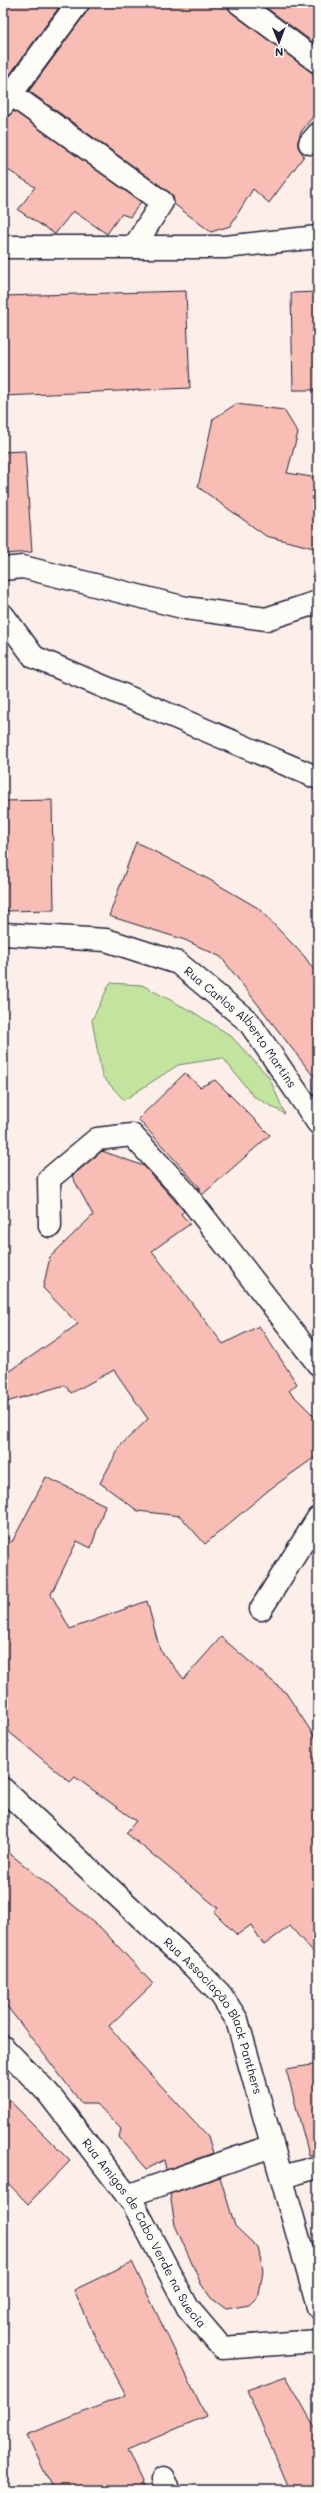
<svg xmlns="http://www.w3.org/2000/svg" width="321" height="2493" font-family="Mali,sans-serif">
	<rect width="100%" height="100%" fill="#fcefea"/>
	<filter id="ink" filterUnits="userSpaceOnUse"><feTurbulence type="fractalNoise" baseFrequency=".025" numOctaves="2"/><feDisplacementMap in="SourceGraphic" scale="8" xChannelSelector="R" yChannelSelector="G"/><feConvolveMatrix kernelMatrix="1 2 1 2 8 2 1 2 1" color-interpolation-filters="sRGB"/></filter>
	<g filter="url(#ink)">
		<path fill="#c2e49e" stroke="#72836c" d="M 110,983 L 142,985 L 193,1012 L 230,1035 L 269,1077 L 285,1114 L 253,1096 L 223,1058 L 178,1065 L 124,1100 L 102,1076 L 92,1020 Z"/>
		<g fill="#f8bdb4" stroke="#22223b">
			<path d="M 3,3 L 62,3 L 3,84 Z"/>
			<path d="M 90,3 L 227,3 L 232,13 L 311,72 L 318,74 L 318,110 L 301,132 L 298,141 L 298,147 L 304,156 L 269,203 L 253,189 L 230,226 L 211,232 L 174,204 L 173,197 L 169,192 L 29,91 L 88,10 Z"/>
			<path d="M 260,3 L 318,3 L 318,46 Z"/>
			<path d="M 14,111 L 141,202 L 130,217 L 121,214 L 107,234 L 73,211 L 55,234 L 18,210 L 35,187 L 3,167 L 3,117 Z"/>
			<path d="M 186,291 L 190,388 L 3,396 L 3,296 Z"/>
			<path d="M 318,292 L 318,390 L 293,390 L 291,293 Z"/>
			<path d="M 236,404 L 284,410 L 298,433 L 287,473 L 318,478 L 318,549 L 266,536 L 198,487 L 213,419 Z"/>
			<path d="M 25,451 L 32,552 L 3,554 L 3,452 Z"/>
			<path d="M 52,800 L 54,910 L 3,911 L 3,801 Z"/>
			<path d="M 136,842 L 210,880 L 258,908 L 305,957 L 318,976 L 318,1082 L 221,957 L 185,940 L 109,916 Z"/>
			<path d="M 185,1073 L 200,1087 L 215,1080 L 270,1135 L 202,1195 L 197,1187 L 201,1189 L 138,1119 Z"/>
			<path d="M 102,1151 L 144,1166 L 184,1211 L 181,1214 L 190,1224 L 152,1251 L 223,1344 L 259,1326 L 297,1384 L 289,1391 L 318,1420 L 318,1455 L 270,1489 L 205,1544 L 180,1516 L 138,1511 L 100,1483 L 121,1445 L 148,1419 L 114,1370 L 71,1393 L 65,1385 L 3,1403 L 3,1376 L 78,1324 L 43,1288 L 50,1257 L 93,1215 L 72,1176 Z"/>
			<path d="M 46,1477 L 105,1505 L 91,1548 L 77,1541 L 51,1594 L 70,1629 L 147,1601 L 160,1650 L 184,1679 L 221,1637 L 286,1693 L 318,1742 L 318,1958 L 290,1926 L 264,1945 L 251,1925 L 237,1935 L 214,1912 L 218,1908 L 126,1833 L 136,1821 L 75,1777 L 70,1782 L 3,1727 L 3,1533 L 12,1542 Z"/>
			<path d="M 3,1848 L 100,1927 L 153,1984 L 109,2026 L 138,2061 L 208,2136 L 213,2153 L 166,2170 L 164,2160 L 147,2169 L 119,2137 L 121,2129 L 97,2104 L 82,2104 L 3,2001 Z"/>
			<path d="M 318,2064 L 318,2153 L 309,2155 L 286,2069 Z"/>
			<path d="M 3,2094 L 70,2161 L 28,2204 L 3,2178 Z"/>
			<path d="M 220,2177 L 235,2226 L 258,2248 L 263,2270 L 259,2295 L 249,2305 L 226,2309 L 211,2298 L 201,2284 L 175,2225 L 170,2194 Z"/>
			<path d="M 132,2262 L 206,2416 L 127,2450 L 146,2490 L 53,2490 L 27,2435 L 126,2395 L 96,2339 L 74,2290 Z"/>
			<path d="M 286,2376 L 318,2433 L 318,2490 L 290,2490 L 247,2390 Z"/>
		</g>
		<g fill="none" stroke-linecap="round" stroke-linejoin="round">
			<defs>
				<g id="minor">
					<path d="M 239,3 L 318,62"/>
					<path d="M 11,94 L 162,202 L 134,247"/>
					<path d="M 3,105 L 78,3"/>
					<path d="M 310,143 L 318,134"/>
					<path d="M 3,247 L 225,247 L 318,237"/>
					<path d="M 3,569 L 23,567 L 186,608 L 266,619 L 318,602"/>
					<path d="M 3,615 L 34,657 L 318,778"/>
					<path id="s1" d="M 3,934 L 106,940 L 178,963 L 249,1022 L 318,1123"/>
					<path d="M 50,1226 L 49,1179 L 97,1139 L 132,1135 L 183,1190 L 318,1364"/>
					<path d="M 261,1609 L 318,1518"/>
					<path id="s2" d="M 3,1789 L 194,1967 L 221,1995 L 237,2020 L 318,2307"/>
					<path id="s3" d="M 3,2047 L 48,2093 L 133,2203 L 188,2308 L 222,2348 L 318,2341"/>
					<path d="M 282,2177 L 318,2167"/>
					<path d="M 127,2196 L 272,2146"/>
					<path d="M 163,2479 L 169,2490"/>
				</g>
			</defs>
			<use href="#minor" stroke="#22223b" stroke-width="25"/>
			<use href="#minor" stroke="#fdfcf7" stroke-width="22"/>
		</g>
	</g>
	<g text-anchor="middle" stroke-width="3.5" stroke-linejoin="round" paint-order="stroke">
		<g font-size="12" fill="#22223b" stroke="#fdfcf7">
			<text dy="4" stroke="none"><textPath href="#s1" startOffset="269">Rua Carlos Alberto Martins</textPath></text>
			<text dy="4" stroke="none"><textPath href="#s2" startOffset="314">Rua Associação Black Panthers</textPath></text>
			<text dy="4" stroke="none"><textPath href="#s3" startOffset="235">Rua Amigos de Cabo Verde na Suecia</textPath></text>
		</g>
	</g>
	<rect width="321" height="2493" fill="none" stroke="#fdfcf7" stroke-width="16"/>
	<rect x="8" y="8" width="305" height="2477" fill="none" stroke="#22223b" stroke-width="1.5" filter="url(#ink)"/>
	<g transform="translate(279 42) rotate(179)" stroke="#fdfcf7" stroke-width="3" paint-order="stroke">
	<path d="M0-3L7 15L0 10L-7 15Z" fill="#22223b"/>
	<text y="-6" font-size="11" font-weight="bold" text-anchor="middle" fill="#22223b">N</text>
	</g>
</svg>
